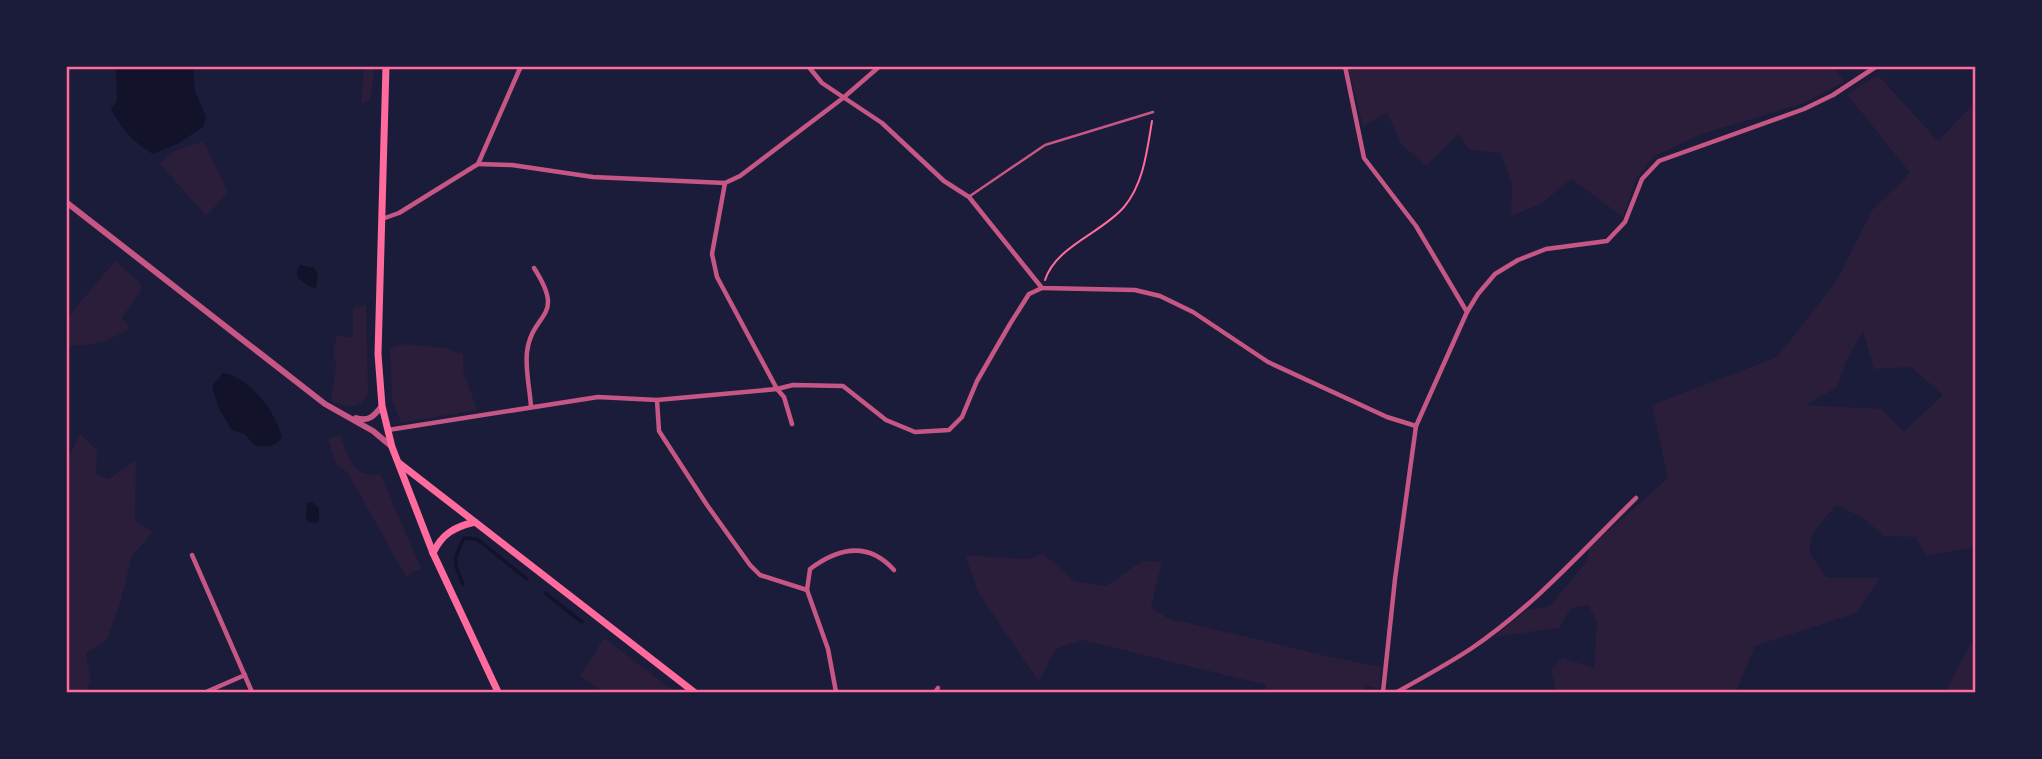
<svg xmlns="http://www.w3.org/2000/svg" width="2042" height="759" font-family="Manrope,sans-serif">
	<rect width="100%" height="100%" fill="#1b1b3a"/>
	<g fill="#2a1e3b" fill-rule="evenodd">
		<path d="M 1834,66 L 1844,82 L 1804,103 L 1702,134 L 1654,156 L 1636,179 L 1623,217 L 1571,179 L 1541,204 L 1511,216 L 1512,185 L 1501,153 L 1470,150 L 1458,134 L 1426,166 L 1402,145 L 1387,113 L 1363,127 L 1348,67 Z"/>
		<path d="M 364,67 L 375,67 L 370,99 L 361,104 Z"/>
		<path d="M 1878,75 L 1938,141 L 1975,102 L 1975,547 L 1927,556 L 1915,537 L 1884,536 L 1862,517 L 1836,505 L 1812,534 L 1809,552 L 1827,578 L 1880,578 L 1856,613 L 1755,646 L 1736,692 L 1556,692 L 1551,669 L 1563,658 L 1594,668 L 1597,621 L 1588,605 L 1571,608 L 1559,628 L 1494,637 L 1527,610 L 1550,606 L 1587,561 L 1589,548 L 1668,478 L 1652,405 L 1777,357 L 1835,283 L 1873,209 L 1910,173 L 1847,94 ZM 1863,331 L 1874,369 L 1911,367 L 1943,395 L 1904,431 L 1881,409 L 1806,405 L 1837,387 L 1847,359 Z"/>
		<path d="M 201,142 L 205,144 L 228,192 L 206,216 L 160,164 L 174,151 Z"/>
		<path d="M 115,261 L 141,284 L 140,293 L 122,317 L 130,328 C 107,343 94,345 67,346 L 67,318 Z"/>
		<path d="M 366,305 L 368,393 C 361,411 346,407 331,401 L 336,366 L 333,352 L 337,335 L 353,338 L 353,308 Z"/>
		<path d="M 404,344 L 445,348 L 463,354 L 463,370 L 477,410 L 401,423 L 392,400 L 390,348 Z"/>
		<path d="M 80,434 L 97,450 L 96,474 L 109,479 L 136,460 L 135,521 L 153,532 L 132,556 L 120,603 L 107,639 L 86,654 L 91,681 L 85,692 L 67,692 L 67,461 Z"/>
		<path d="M 340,435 C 349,456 352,479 380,474 L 421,568 L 406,577 L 348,473 L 336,464 L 328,439 Z"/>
		<path d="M 1044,554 L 1074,581 L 1106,586 L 1142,561 L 1162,562 L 1151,607 L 1167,618 L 1322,655 L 1381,667 L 1379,689 L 1365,685 L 1363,692 L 1265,692 L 1266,685 L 1083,640 L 1055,649 L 1039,682 L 978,592 L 965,555 L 1027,559 Z"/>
		<path d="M 604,638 L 675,692 L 604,692 L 580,676 Z"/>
		<path d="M 1975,641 L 1975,692 L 1945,692 L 1970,645 Z"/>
	</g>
	<g fill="#12122b">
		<path d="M 119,67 L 193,67 L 195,91 L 206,117 L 203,127 L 179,143 L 153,154 C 134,143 122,129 111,109 L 117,100 L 116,70 Z"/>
		<path d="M 300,265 L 314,268 L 318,274 L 316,288 L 310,287 L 298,278 L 297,270 Z"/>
		<path d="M 223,373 C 251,378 276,412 282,438 C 274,447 268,447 256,446 L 244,434 L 232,430 L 219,409 L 212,386 Z"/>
		<path d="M 312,502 L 319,508 L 319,521 L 317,523 L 308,522 L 306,519 L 307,503 Z"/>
	</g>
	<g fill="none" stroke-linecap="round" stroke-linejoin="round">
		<g stroke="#12122b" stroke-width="3.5">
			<path d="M 463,584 C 453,562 453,560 464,538 L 477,539 L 527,579"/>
			<path d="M 545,593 L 582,622"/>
		</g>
		<path stroke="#ff6b9d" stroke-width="2" d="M 1045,280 C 1056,246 1102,233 1124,207 C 1144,183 1147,150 1152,121"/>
		<path stroke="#c65784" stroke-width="2.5" d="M 970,196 L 1045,145 L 1153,112"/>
		<g stroke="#c65784" stroke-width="4.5">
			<path d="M 808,66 L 822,83 L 882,123 L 944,181 L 969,197 L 1042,288 L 1135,290 L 1160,296 L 1193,312 L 1268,362 L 1387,417 L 1416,426"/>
			<path d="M 1345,66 L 1364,158 L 1416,226 L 1467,312"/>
			<path d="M 478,164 L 512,165 L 593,177 L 725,183 L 740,176 L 843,98 L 880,66"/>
			<path d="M 725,183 L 712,254 L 717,277 L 777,389 L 784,397 L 792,424"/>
			<path d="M 382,219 L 399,213 L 478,164 L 521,66"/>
			<path d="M 657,400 L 659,431 L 707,505 L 750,565 L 760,575 L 807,590"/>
			<path d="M 531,407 C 530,390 525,369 527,352 C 532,311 567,319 534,268"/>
			<path d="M 388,430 L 598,397 L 657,400 L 777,389 L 793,385 L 843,386 L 886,420 L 915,432 L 949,430 L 962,417 L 977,381 L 1010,324 L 1029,294 L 1042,288"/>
			<path d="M 192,555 L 252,692"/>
			<path d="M 206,692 L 245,675"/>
			<path d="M 836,692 L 828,649 L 807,590 L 810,569 C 838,548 868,541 894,570"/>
			<path d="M 935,692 L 938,688"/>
			<path d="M 1383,692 L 1395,579 L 1416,426 L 1467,312 L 1478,294 L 1495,274 L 1518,260 L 1546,249 L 1607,241 L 1625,222 L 1642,179 L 1659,161 L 1804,109 L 1833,95 L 1877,66"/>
			<path d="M 1397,692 C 1422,678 1448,664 1472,648 C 1533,607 1584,549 1636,498"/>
		</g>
		<g stroke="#c65784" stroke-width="6">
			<path d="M 66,202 L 325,404 L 373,431 L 391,446"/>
			<path d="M 356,418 C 369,422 374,416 382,406"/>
		</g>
		<g stroke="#ff6b9d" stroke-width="7">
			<path d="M 386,66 L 378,354 L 382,406 L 392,447 L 433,553 L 498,692"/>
			<path d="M 399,463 L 694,692"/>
			<path d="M 433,553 C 442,534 454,527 475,522"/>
		</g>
	</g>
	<rect width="2042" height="759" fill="none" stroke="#1b1b3a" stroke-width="136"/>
	<rect x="68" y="68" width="1906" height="623" fill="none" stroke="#ff6b9d" stroke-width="2.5"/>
</svg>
